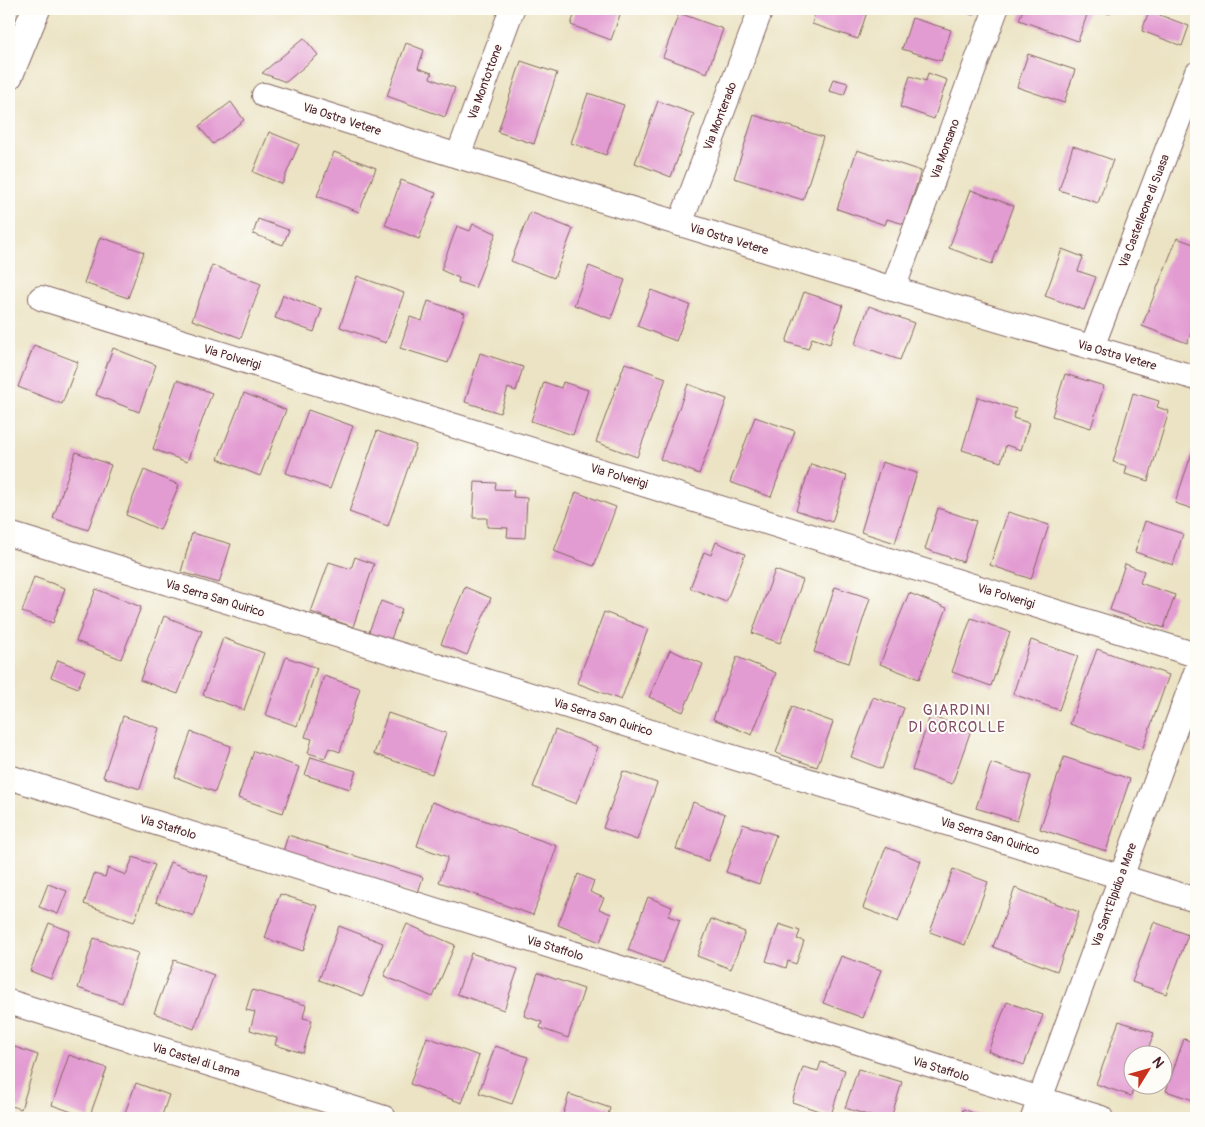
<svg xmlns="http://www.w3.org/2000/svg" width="1205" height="1127" font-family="Pangolin,sans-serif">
	<rect width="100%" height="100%" fill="#fdfcf7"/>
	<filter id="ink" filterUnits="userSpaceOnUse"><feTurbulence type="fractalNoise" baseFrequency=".02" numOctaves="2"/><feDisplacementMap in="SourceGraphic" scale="10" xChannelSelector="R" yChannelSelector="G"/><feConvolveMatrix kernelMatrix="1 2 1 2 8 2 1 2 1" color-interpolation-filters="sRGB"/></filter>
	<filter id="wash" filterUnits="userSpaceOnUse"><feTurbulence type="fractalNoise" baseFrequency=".0096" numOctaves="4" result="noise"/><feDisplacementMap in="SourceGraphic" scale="20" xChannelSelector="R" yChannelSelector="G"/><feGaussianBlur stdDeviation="1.12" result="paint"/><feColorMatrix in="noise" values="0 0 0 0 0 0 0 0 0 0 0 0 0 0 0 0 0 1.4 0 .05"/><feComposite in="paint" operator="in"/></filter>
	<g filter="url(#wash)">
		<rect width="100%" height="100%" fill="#ebe3c3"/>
		<g id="blocks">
			<g fill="#e39cd2">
				<path d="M 576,9 L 622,9 L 611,40 L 571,25 Z"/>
				<path d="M 816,9 L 868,9 L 858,39 L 812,24 Z"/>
				<path d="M 955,9 L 975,9 L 973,15 Z"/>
				<path d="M 1023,9 L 1089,9 L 1078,41 L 1019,20 Z"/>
				<path d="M 1094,9 L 1112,9 L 1110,14 Z"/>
				<path d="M 1149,11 L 1189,26 L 1182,46 L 1142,31 Z"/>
				<path d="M 679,13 L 723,29 L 707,73 L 663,57 Z"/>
				<path d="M 912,18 L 951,30 L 941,61 L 902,49 Z"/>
				<path d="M 304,38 L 318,55 L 286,82 L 262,73 Z"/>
				<path d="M 406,43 L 424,50 L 418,68 L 432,73 L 430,78 L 455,88 L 445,117 L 387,96 Z"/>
				<path d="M 1028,54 L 1075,70 L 1064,103 L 1017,87 Z"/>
				<path d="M 521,61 L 557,73 L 534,144 L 498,132 Z"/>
				<path d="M 928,73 L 947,80 L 934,119 L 900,107 L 910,76 L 926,81 Z"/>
				<path d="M 833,79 L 848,83 L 844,95 L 829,91 Z"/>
				<path d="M 588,93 L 624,105 L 606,155 L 571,143 Z"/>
				<path d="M 658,101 L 694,114 L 671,177 L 635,163 Z"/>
				<path d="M 231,102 L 244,120 L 213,144 L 199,126 Z"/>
				<path d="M 754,115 L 823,137 L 803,200 L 734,178 Z"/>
				<path d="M 269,132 L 299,144 L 282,184 L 253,172 Z"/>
				<path d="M 1073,146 L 1113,160 L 1098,203 L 1059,190 Z"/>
				<path d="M 857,150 L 921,171 L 904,224 L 887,219 L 885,225 L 837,209 Z"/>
				<path d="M 334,152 L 376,168 L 359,212 L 317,196 Z"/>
				<path d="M 401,180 L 436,193 L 419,239 L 385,225 Z"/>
				<path d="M 971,190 L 1014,206 L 992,264 L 949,248 Z"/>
				<path d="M 530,212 L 573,229 L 554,278 L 511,261 Z"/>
				<path d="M 258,219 L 289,230 L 283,245 L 253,234 Z"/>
				<path d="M 473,224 L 496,233 L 475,288 L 458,282 L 459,278 L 441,270 L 457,226 L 470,231 Z"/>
				<path d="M 100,237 L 144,252 L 128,298 L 84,283 Z"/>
				<path d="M 1177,238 L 1196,245 L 1196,320 L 1187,343 L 1142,326 Z"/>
				<path d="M 1062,249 L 1083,257 L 1078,271 L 1096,277 L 1084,310 L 1045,296 Z"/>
				<path d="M 212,265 L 261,284 L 241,338 L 192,320 Z"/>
				<path d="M 589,266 L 625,280 L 611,319 L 574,305 Z"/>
				<path d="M 357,276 L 404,293 L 386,343 L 340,327 Z"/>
				<path d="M 651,290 L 690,305 L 676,341 L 637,326 Z"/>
				<path d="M 804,292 L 843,305 L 830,344 L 812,338 L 808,349 L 786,342 Z"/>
				<path d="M 283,295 L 322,309 L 314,332 L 275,318 Z"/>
				<path d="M 428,301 L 465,313 L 448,363 L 400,348 L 410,317 L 422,321 Z"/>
				<path d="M 869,306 L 914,323 L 900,360 L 855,344 Z"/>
				<path d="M 34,345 L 78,362 L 62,404 L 18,387 Z"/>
				<path d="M 113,348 L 156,365 L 139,412 L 96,395 Z"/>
				<path d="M 480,353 L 523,367 L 516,391 L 508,388 L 500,413 L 465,402 Z"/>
				<path d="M 625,363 L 666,378 L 637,457 L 596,442 Z"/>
				<path d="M 1065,374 L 1104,386 L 1091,428 L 1052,416 Z"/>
				<path d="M 177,380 L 212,393 L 187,462 L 153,449 Z"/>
				<path d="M 544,382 L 561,388 L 563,382 L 588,390 L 573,435 L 531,421 Z"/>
				<path d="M 688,384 L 727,399 L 699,474 L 660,459 Z"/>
				<path d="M 244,393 L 286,410 L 260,476 L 218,459 Z"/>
				<path d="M 1133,393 L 1159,401 L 1157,407 L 1169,411 L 1148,481 L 1125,474 L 1127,466 L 1113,462 Z"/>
				<path d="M 978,397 L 1016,409 L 1013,418 L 1029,423 L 1021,450 L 1006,445 L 1001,462 L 962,450 Z"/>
				<path d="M 308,410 L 353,426 L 330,489 L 286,473 Z"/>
				<path d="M 755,417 L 795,431 L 771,497 L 730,482 Z"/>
				<path d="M 377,431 L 416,445 L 388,526 L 349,512 Z"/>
				<path d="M 1196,441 L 1196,510 L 1175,503 Z"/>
				<path d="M 76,452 L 111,465 L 88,530 L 53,518 Z"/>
				<path d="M 882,462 L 917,473 L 895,543 L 861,532 Z"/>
				<path d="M 811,464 L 847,476 L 832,522 L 796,510 Z"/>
				<path d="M 144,470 L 179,485 L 160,530 L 126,515 Z"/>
				<path d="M 475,482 L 496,483 L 495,489 L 514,490 L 513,497 L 527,498 L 525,538 L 507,537 L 508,528 L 487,527 L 487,518 L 473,518 Z"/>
				<path d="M 576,492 L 616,507 L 594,566 L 554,551 Z"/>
				<path d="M 938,508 L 976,521 L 963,562 L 925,549 Z"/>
				<path d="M 1008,512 L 1049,525 L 1031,579 L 990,565 Z"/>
				<path d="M 1145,521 L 1183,534 L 1173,565 L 1135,552 Z"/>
				<path d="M 192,533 L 231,544 L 219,583 L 181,572 Z"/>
				<path d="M 716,542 L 745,554 L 726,602 L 690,588 L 704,552 L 711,555 Z"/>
				<path d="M 355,557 L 374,564 L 353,627 L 311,612 L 329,562 L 351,569 Z"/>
				<path d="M 1125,564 L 1144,571 L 1140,583 L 1175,595 L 1164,628 L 1110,610 Z"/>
				<path d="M 775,570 L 803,580 L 780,643 L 752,633 Z"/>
				<path d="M 34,577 L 65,588 L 53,623 L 22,612 Z"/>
				<path d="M 465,587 L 491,598 L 467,655 L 441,644 Z"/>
				<path d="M 835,587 L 870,598 L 849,663 L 814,652 Z"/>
				<path d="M 96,589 L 141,607 L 121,659 L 76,641 Z"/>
				<path d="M 909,593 L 947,608 L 919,679 L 880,664 Z"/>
				<path d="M 381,601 L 402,609 L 390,642 L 368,634 Z"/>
				<path d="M 604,612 L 648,629 L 621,700 L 577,683 Z"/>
				<path d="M 164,616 L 202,631 L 178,694 L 140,680 Z"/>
				<path d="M 971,618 L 1010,632 L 991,686 L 952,672 Z"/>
				<path d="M 223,638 L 264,653 L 244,710 L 203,695 Z"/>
				<path d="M 1031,640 L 1078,656 L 1059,710 L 1013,694 Z"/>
				<path d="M 1097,649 L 1169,675 L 1142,750 L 1070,724 Z"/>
				<path d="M 670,650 L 703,664 L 683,712 L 649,697 Z"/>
				<path d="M 286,657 L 317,668 L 297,726 L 266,715 Z"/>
				<path d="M 737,657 L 776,673 L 752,735 L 713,719 Z"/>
				<path d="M 58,660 L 85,671 L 78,688 L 51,677 Z"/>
				<path d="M 324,676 L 360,688 L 340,752 L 329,748 L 325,758 L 308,753 L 312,739 L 305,737 Z"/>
				<path d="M 873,697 L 904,708 L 882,769 L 851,757 Z"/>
				<path d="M 792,707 L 833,722 L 817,767 L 776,753 Z"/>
				<path d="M 388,713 L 446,733 L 432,774 L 374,754 Z"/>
				<path d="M 123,716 L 159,728 L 140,789 L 103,777 Z"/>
				<path d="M 930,716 L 971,730 L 952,784 L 912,770 Z"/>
				<path d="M 555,730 L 598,747 L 576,804 L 533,787 Z"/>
				<path d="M 191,732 L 231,746 L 215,792 L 175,777 Z"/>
				<path d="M 254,751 L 299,767 L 283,813 L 238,798 Z"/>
				<path d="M 311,757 L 356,771 L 350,789 L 305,775 Z"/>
				<path d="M 1064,757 L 1130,779 L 1106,851 L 1040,829 Z"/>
				<path d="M 991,763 L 1031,776 L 1017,821 L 976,808 Z"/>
				<path d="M 623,771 L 657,783 L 637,840 L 603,828 Z"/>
				<path d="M 432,802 L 557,846 L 533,915 L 439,882 L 448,857 L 417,846 Z"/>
				<path d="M 693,802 L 725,814 L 708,861 L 676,849 Z"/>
				<path d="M 743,824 L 776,835 L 759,884 L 726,872 Z"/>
				<path d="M 288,835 L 423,877 L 417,896 L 282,855 Z"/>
				<path d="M 886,847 L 921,861 L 898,922 L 863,908 Z"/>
				<path d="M 133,857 L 155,865 L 134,922 L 84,904 L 94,874 L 105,877 L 108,868 L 126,875 Z"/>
				<path d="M 170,862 L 208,876 L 194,916 L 156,902 Z"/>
				<path d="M 953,869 L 988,882 L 965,945 L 930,932 Z"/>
				<path d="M 578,874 L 594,881 L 590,892 L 604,898 L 599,909 L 611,914 L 600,942 L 558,925 Z"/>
				<path d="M 48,884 L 67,891 L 58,914 L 39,907 Z"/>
				<path d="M 1015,888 L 1079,912 L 1057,971 L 993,947 Z"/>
				<path d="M 280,894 L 318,906 L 303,951 L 265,938 Z"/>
				<path d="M 648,897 L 672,907 L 668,916 L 680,920 L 663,963 L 628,950 Z"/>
				<path d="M 711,919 L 745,932 L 731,969 L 697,956 Z"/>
				<path d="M 1154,922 L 1188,935 L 1166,994 L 1132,982 Z"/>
				<path d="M 49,923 L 70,931 L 51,979 L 30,971 Z"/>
				<path d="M 407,924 L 455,945 L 433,997 L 384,976 Z"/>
				<path d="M 779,924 L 800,931 L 797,939 L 804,941 L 796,964 L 788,961 L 786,968 L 766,961 Z"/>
				<path d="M 339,926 L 383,943 L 363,996 L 319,980 Z"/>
				<path d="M 94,938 L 138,953 L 122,1003 L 78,988 Z"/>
				<path d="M 471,953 L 518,969 L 504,1010 L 457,994 Z"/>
				<path d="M 841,956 L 881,970 L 863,1018 L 823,1003 Z"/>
				<path d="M 174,960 L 214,975 L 194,1029 L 154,1013 Z"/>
				<path d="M 538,973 L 584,989 L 568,1038 L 540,1028 L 542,1022 L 524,1016 Z"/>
				<path d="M 252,990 L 306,1005 L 303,1018 L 312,1020 L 303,1053 L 275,1045 L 277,1038 L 250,1030 L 255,1012 L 246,1010 Z"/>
				<path d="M 1007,1002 L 1043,1015 L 1024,1065 L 988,1051 Z"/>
				<path d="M 1119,1021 L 1154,1033 L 1146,1054 L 1132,1054 L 1132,1084 L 1135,1084 L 1131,1096 L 1096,1084 Z"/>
				<path d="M 427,1037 L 479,1056 L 462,1103 L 410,1084 Z"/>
				<path d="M 1184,1039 L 1196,1043 L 1196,1101 L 1166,1091 Z"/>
				<path d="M 9,1045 L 38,1055 L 21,1109 L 9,1105 Z"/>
				<path d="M 495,1046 L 528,1057 L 512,1104 L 479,1093 Z"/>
				<path d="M 69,1055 L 107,1068 L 89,1118 L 52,1105 Z"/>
				<path d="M 821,1062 L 845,1070 L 831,1115 L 792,1102 L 803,1067 L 818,1071 Z"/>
				<path d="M 858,1069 L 902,1082 L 891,1118 L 877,1118 L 845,1108 Z"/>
				<path d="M 136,1083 L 169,1095 L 161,1118 L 123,1118 Z"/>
				<path d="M 569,1094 L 610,1108 L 607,1118 L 562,1118 Z"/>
				<path d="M 963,1109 L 987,1118 L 960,1118 Z"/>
			</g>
		</g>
	</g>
	<g filter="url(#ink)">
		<use href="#blocks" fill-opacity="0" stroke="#826460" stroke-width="1"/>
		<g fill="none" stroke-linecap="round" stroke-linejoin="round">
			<defs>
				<g id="minor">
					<path d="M 264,95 L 458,156 L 893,289 L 1196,378"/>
					<path d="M 458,156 L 512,9"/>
					<path d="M 680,224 L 761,9"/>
					<path d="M 893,289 L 996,9"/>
					<path d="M 41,298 L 1196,655"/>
					<path d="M 1092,347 L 1196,74"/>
					<path d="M 9,534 L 1196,900"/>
					<path d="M 9,777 L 1101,1118"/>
					<path d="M 9,1002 L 384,1118"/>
					<path d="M 1033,1118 L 1196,672"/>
				</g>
				<path id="tertiary" d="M 9,75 L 36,9"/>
			</defs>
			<use href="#minor" stroke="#826460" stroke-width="26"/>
			<use href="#tertiary" stroke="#826460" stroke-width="30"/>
			<use href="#minor" stroke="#fff" stroke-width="24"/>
			<use href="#tertiary" stroke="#fff" stroke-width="28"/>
		</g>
	</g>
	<g text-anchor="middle" stroke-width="4" stroke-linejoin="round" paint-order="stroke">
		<g font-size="12" fill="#4a1f2b" stroke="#fdfcf7">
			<text transform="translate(485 82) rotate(-70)" y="4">Via Montottone</text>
			<text transform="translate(720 116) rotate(-69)" y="4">Via Monterado</text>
			<text transform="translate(342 119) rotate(18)" y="4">Via Ostra Vetere</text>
			<text transform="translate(945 149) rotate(-70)" y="4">Via Monsano</text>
			<text transform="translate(1144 211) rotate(-69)" y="4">Via Castelleone di Suasa</text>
			<text transform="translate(729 239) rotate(17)" y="4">Via Ostra Vetere</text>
			<text transform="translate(1117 355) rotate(16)" y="4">Via Ostra Vetere</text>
			<text transform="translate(232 357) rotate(17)" y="4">Via Polverigi</text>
			<text transform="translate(619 476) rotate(17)" y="4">Via Polverigi</text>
			<text transform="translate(1006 596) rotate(17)" y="4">Via Polverigi</text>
			<text transform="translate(215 598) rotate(17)" y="4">Via Serra San Quirico</text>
			<text transform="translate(603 717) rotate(17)" y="4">Via Serra San Quirico</text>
			<text transform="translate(168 827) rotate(17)" y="4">Via Staffolo</text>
			<text transform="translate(990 836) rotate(17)" y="4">Via Serra San Quirico</text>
			<text transform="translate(1114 895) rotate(-70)" y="4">Via Sant'Elpidio a Mare</text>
			<text transform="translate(555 948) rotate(17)" y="4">Via Staffolo</text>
			<text transform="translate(196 1060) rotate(17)" y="4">Via Castel di Lama</text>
			<text transform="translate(941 1069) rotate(17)" y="4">Via Staffolo</text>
		</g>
		<g font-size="15" letter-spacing="1" fill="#804b65" stroke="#fdfcf7">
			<text x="957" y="715">GIARDINI<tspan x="957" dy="17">DI CORCOLLE</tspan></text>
		</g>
	</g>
	<rect width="1205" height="1127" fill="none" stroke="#fdfcf7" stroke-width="30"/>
	<g transform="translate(1148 1070) rotate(53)"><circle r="24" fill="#fdfcf7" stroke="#b5a4a5"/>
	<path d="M0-4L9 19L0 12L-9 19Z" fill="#c8321e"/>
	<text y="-8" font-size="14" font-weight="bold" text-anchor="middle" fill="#4a1f2b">N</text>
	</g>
</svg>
